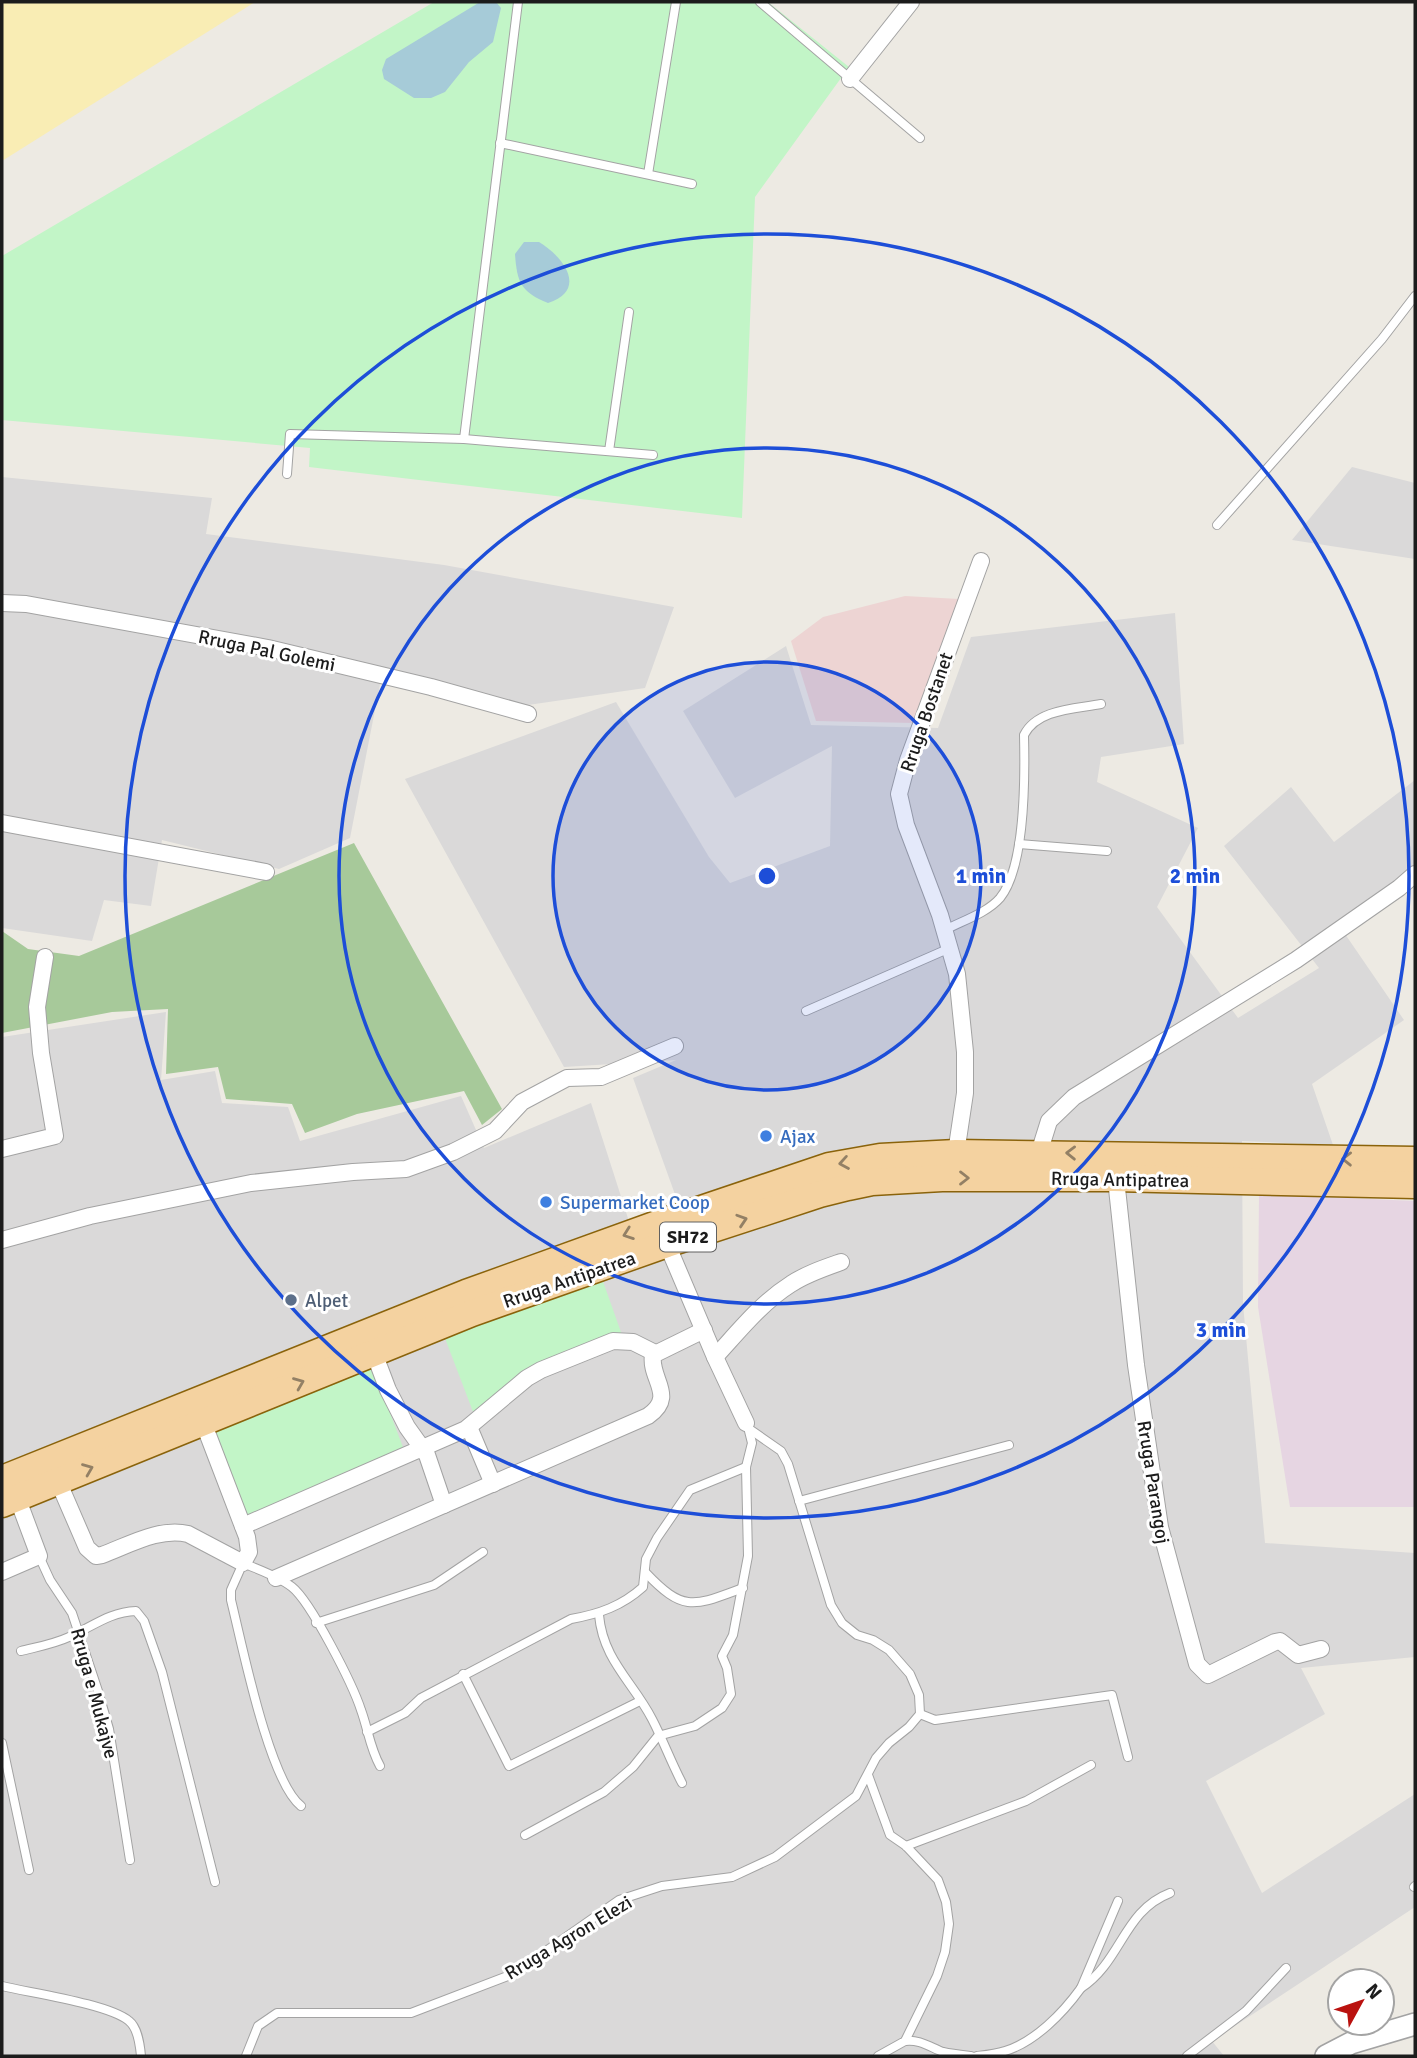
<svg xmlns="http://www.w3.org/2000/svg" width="1417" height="2058" font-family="Signika,sans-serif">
	<rect width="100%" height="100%" fill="#edeae3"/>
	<g fill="#dad9d9">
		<path d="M 1352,467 L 1415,483 L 1415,559 L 1292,540 Z"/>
		<path d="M 2,477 L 212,498 L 206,534 L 444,565 L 674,607 L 645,688 L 521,706 L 383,669 L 350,838 L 279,869 L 162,840 L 151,906 L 104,900 L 92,941 L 2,928 Z"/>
		<path d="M 1175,613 L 1184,744 L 1101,757 L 1097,782 L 1198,828 L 1157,907 L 1238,1018 L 1319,968 L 1224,846 L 1291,787 L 1334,842 L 1415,780 L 1415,886 L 1345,934 L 1404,1020 L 1312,1084 L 1333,1145 L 1242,1141 L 1243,1304 L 1265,1543 L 1415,1553 L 1415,1657 L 1301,1668 L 1325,1714 L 1206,1781 L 1262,1893 L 1415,1794 L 1415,1907 L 1212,2041 L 1224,2056 L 2,2056 L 2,1037 L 166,1012 L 161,1080 L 215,1071 L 222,1103 L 288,1107 L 300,1141 L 461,1096 L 484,1148 L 591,1103 L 643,1265 L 694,1247 L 633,1078 L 676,1060 L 564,1067 L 405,779 L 616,702 L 709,857 L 730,883 L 830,846 L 832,746 L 735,798 L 683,711 L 786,646 L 811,725 L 938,728 L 971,637 Z"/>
	</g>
	<path fill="#edd4d3" d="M 905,596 L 959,599 L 916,723 L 816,721 L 791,641 L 823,617 Z"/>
	<path fill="#e6d5e2" d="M 1259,1194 L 1415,1201 L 1415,1507 L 1290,1507 L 1258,1307 Z"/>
	<path fill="#a7c99a" d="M 354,843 L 502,1109 L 482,1125 L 464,1091 L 357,1114 L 305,1133 L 292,1104 L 226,1099 L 218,1067 L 166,1074 L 168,1009 L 112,1012 L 2,1033 L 2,931 L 28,949 L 79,956 Z"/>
	<path fill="#f9edb4" d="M 2,2 L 255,2 L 2,161 Z"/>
	<g fill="#c2f5c7">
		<path d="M 434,2 L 768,2 L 849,67 L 755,197 L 742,518 L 309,467 L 310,448 L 2,420 L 2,256 Z"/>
		<path d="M 600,1273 L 622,1335 L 520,1376 L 475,1417 L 443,1333 Z"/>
		<path d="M 372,1365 L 404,1450 L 246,1520 L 212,1428 Z"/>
	</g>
	<g fill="#a6cbd8">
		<path d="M 480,2 L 496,2 L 501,8 L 493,42 L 469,62 L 445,92 L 431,98 L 414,98 L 384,79 L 382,70 L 386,59 Z"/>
		<path d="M 524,242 L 539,242 C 564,257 588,290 548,303 C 521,292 517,283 515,254 Z"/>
	</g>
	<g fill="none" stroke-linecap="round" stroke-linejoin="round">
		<defs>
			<g id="service">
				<path d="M 760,2 L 920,138"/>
				<path d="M 500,143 L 692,184"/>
				<path d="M 648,174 L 676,2"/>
				<path d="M 464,439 L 518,2"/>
				<path d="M 609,451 L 629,312"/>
				<path d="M 287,474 L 290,434 L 464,439 L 653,455"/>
				<path d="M 1217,525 L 1382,339 L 1415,296"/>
				<path d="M 1019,844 L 1107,851"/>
				<path d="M 945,930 C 962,921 987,913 1000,898 C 1026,866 1025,776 1024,735 C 1037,709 1075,709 1101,704"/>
				<path d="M 806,1011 L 950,948"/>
				<path d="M 799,1501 L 1009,1445"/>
				<path d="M 39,1556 L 50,1580 L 72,1613 L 98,1691 L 109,1729 L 130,1860"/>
				<path d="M 646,1573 C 684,1613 694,1606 743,1588"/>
				<path d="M 599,1615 C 603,1660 633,1682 652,1719 C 663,1740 671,1762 682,1783"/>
				<path d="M 316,1623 L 434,1585 L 483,1552"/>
				<path d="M 21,1651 C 37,1647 54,1644 69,1637 C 92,1627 109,1612 136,1611 L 144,1621 L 162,1672 L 215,1882"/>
				<path d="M 463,1674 L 509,1766 L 640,1701"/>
				<path d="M 920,1714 L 935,1720 L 1112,1695 L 1128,1757"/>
				<path d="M 367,1732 L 405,1713 L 421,1698 L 571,1619 C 599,1614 622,1606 643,1587 L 646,1559 L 657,1538 L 690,1490 L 746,1467"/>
				<path d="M 2,1743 L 29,1870"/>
				<path d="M 868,1775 L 890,1835 L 906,1846 L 938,1880 L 946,1902 L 949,1924 L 945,1952 L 937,1976 L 905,2041 L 878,2056"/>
				<path d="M 301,1806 C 269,1781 242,1644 231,1600 L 231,1590 L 243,1563 C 259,1570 278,1576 292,1587 C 311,1602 353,1685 361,1710 C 368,1729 370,1748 380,1766"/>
				<path d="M 525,1835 L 604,1792 L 633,1767 L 658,1736 L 695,1726 L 722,1708 L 731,1694 L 727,1668 L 722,1656 L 733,1635 L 748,1556 L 746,1467 L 752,1443 L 748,1427"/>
				<path d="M 906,1846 L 1026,1801 L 1091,1765"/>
				<path d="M 1414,1887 L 1415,1886"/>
				<path d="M 2,1986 C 31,1993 109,2004 129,2021 C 138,2028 140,2045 141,2056"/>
				<path d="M 1081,1988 C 1122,1961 1123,1911 1170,1893"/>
				<path d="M 905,2041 C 919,2039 930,2047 943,2052 C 952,2054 962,2055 971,2056"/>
				<path d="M 246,2056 L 258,2026 L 277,2013 L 411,2013 L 513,1974 L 619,1900 L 662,1886 L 732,1877 L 775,1857 L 856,1796 L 876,1758 L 889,1743 L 909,1727 L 920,1714 L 919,1695 L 910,1674 L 889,1650 L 873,1640 L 857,1635 L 842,1623 L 831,1605 L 788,1464 L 781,1451 L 748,1428"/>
				<path d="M 977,2056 C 986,2055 996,2054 1005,2051 C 1035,2042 1063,2013 1081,1988 L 1118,1901"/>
				<path d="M 1187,2056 L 1246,2011 L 1286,1968"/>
			</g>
			<g id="minor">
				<path d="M 850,79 L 911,2"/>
				<path d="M 2,603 L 26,604 L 268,648 L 431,687 L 528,714"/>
				<path d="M 2,823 L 266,872"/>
				<path d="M 2,1149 L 55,1136 L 41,1053 L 37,1007 L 45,957"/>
				<path d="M 956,1153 L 965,1093 L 965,1052 L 957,974 L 940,915 L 906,825 L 899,794 L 908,760 L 981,561"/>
				<path d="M 1039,1153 L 1049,1121 L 1074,1097 L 1296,960 L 1399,888 L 1415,874"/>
				<path d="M 1115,1170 L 1136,1365 L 1160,1527 L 1197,1664 L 1208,1675 L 1275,1642 L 1280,1641 L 1298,1655 L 1321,1649"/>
				<path d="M 2,1240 L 90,1216 L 251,1183 L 353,1172 L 406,1169 L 453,1152 L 495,1131 L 522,1102 L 567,1078 L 601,1077 L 675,1046"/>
				<path d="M 667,1244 L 715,1357 L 746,1423"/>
				<path d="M 374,1353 L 388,1390 L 407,1427 L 427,1455 L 444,1505"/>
				<path d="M 715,1357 C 739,1331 761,1303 791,1284 C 806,1274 824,1268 841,1262"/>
				<path d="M 469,1427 L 493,1484"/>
				<path d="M 58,1481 L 87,1548 L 96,1556 L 102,1555 C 129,1545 160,1527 188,1534 L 243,1563 L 249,1552 L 247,1537 L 203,1422"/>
				<path d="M 243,1526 L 466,1429 L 527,1378 L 541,1370 L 613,1341 L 633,1342 L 655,1353"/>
				<path d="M 2,1572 L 39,1556 L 17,1497"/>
				<path d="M 276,1578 L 648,1416 C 677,1396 649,1379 653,1355 L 704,1330"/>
			</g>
			<path id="tertiary" d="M 1326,2056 L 1351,2043 L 1415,2024"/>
			<g id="primary">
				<path d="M 2,1479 L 466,1293 L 660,1223 L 829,1166 L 880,1157 L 956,1153 L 1415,1160"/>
				<path d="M 2,1504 L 472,1313 L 667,1244 L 820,1194 L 848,1187 L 872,1182 L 942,1178 L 1114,1178 L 1415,1185"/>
			</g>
		</defs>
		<use href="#service" stroke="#a3a3a3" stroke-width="10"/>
		<use href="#minor" stroke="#a3a3a3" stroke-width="18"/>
		<use href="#tertiary" stroke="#a3a3a3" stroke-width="24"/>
		<use href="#primary" stroke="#8a630b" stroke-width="29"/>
		<use href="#service" stroke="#fff" stroke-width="8"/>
		<use href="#minor" stroke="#fff" stroke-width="16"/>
		<use href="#tertiary" stroke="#fff" stroke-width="21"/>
		<use href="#primary" stroke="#f4d2a0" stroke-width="26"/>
	</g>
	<defs><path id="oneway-chevron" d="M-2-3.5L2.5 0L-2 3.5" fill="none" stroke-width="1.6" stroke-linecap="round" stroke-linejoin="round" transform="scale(1.75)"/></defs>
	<g stroke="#938065">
		<use href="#oneway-chevron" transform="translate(1071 1153) rotate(-179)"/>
		<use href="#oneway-chevron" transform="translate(1347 1159) rotate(-179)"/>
		<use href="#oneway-chevron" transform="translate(844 1163) rotate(170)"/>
		<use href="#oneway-chevron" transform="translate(964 1178)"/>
		<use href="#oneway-chevron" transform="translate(742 1220) rotate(-18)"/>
		<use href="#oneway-chevron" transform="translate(628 1234) rotate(160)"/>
		<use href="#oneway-chevron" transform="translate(299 1383) rotate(-22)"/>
		<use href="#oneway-chevron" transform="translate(88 1469) rotate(-22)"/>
	</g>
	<circle cx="767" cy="876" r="214" fill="#1d4ed8" fill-opacity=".12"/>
	<g fill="none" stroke="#1d4ed8" stroke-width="3.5">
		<circle cx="767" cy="876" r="214"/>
		<circle cx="767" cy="876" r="428"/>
		<circle cx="767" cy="876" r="642"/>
	</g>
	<g fill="#3f7fe0" stroke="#fff" stroke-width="2.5">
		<circle cx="766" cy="1136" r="7"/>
		<circle cx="546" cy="1202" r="7"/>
	</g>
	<circle fill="#5c6f8a" stroke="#fff" stroke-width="2.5" cx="291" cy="1300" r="7"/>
	<g text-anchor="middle" stroke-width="6" stroke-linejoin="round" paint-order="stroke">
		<rect fill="#fff" stroke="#606060" stroke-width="2" x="660" y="1222.5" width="56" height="29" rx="5"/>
		<g font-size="18" font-weight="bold" fill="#1c1c1c">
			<text x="688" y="1243">SH72</text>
		</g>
		<g font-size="19" fill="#1c1c1c" stroke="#fff">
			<text transform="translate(267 650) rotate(12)" y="7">Rruga Pal Golemi</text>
			<text transform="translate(926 712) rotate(-71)" y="7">Rruga Bostanet</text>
			<text transform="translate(1120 1179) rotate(1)" y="7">Rruga Antipatrea</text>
			<text transform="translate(569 1279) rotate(-19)" y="7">Rruga Antipatrea</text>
			<text transform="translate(1154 1482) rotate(81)" y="7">Rruga Parangoj</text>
			<text transform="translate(95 1693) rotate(75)" y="7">Rruga e Mukajve</text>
			<text transform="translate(568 1937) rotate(-31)" y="7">Rruga Agron Elezi</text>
		</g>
		<g font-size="19" fill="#366cbe" stroke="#fff" text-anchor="start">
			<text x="780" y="1143">Ajax</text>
			<text x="560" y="1209">Supermarket Coop</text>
		</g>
		<g font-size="19" fill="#4e5e75" stroke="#fff" text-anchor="start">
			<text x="305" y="1307">Alpet</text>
		</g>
	</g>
	<circle cx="767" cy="876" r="10" fill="#1d4ed8" stroke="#fff" stroke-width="3.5"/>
	<g font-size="21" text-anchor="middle" font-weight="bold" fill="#1d4ed8" stroke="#fff" stroke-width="6" stroke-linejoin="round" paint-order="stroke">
		<text x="981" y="883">1 min</text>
		<text x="1195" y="883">2 min</text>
		<text x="1221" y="1337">3 min</text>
	</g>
	<rect width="1417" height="2058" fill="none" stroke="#1c1c1c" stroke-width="7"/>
	<g transform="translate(1361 2002) rotate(50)"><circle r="33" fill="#ffffff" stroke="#a4a4a4" stroke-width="2"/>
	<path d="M0-5L12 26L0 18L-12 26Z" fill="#ba120f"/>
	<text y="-10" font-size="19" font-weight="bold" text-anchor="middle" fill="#1c1c1c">N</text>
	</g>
</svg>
